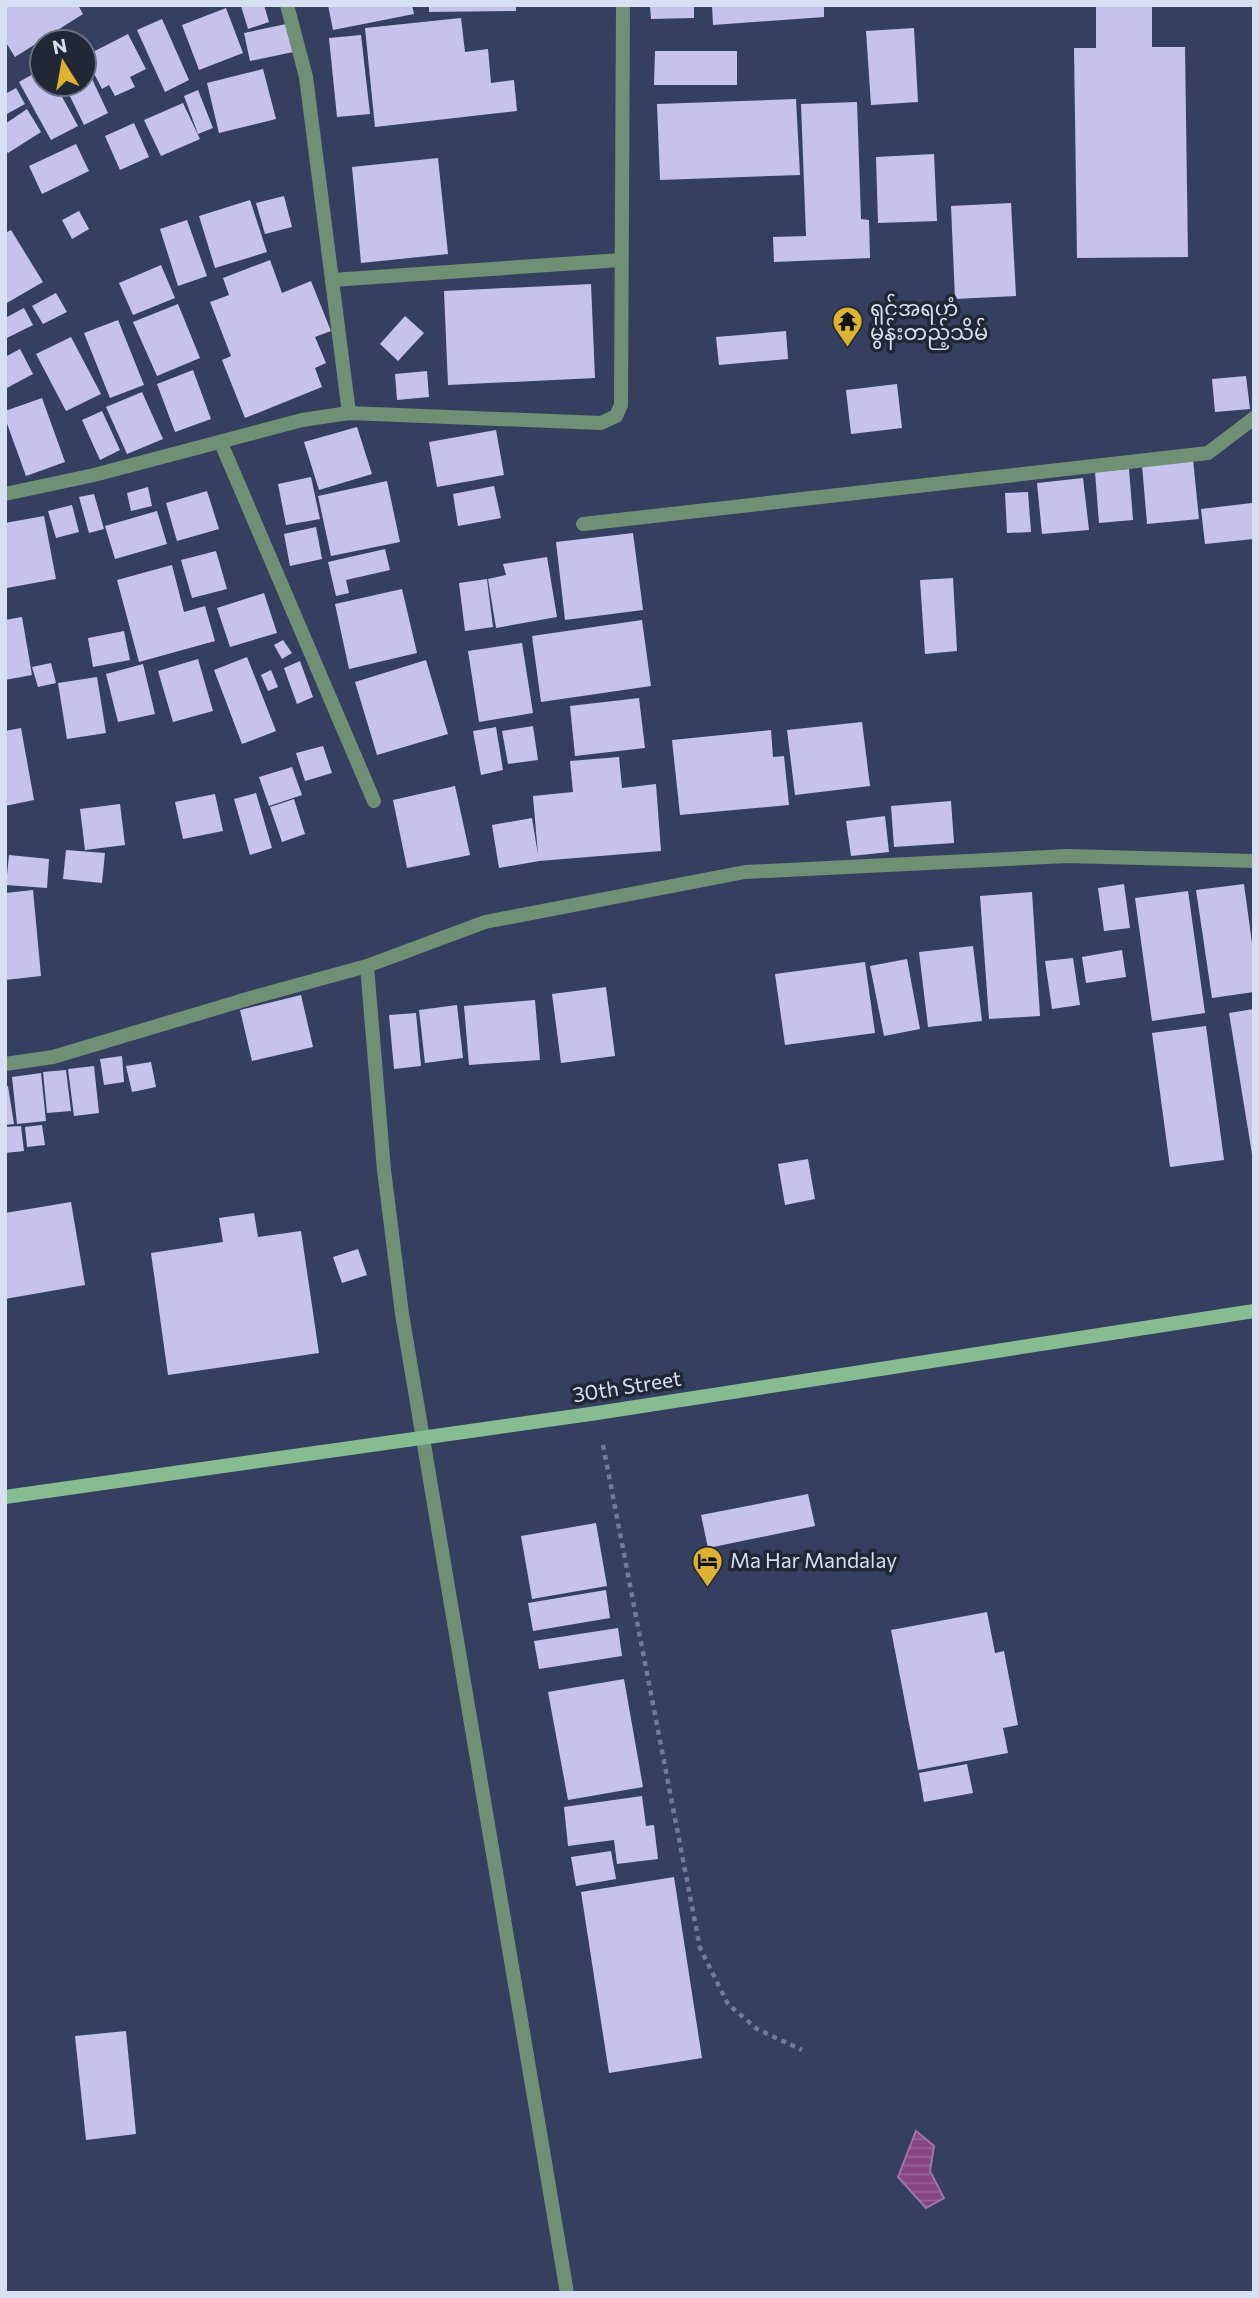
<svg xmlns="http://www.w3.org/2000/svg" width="1259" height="2298" font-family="Commissioner,'Noto Sans Myanmar',sans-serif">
	<defs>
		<pattern id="water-rules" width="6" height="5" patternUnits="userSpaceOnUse" patternTransform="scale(1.75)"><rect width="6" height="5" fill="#874683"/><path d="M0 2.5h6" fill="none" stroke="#976095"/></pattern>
	</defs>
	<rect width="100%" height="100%" fill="#354060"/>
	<path fill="url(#water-rules)" stroke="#9f74a5" stroke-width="2" d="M 916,2131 L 934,2146 L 930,2171 L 944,2198 L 926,2208 L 898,2177 Z"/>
	<g fill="#c6c2eb">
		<path d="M 5,5 L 78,5 L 83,14 L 15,57 L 5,41 Z"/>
		<path d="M 245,5 L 264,5 L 269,22 L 248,29 L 241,6 Z"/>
		<path d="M 328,5 L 412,5 L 414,14 L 333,30 Z"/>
		<path d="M 429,5 L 516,5 L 516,11 L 429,12 Z"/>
		<path d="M 650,5 L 694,5 L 694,18 L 651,19 Z"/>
		<path d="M 712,5 L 824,5 L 824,17 L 713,25 Z"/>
		<path d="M 1122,5 L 1152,5 L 1152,47 L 1185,47 L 1188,257 L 1077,258 L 1074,48 L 1096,48 L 1096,6 Z"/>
		<path d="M 226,8 L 243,53 L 199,70 L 182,25 Z"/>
		<path d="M 461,18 L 465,52 L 488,49 L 491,83 L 514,80 L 517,111 L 375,127 L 365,28 Z"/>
		<path d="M 162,19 L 189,80 L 165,92 L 137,30 Z"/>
		<path d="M 291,23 L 298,51 L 250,61 L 244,33 Z"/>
		<path d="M 914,28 L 918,102 L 871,105 L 866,31 Z"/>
		<path d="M 128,34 L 146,69 L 130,77 L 135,87 L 115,96 L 109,85 L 102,89 L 85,56 Z"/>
		<path d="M 361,35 L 370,114 L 337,117 L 329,38 Z"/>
		<path d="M 655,51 L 737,51 L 737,85 L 654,85 Z"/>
		<path d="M 84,62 L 108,113 L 84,125 L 64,84 L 84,84 Z"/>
		<path d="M 42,69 L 42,84 L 55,84 L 78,126 L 51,140 L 19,82 Z"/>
		<path d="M 263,69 L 276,119 L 219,133 L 207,83 Z"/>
		<path d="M 16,88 L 25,104 L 5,115 L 5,94 Z"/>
		<path d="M 198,90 L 213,128 L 198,134 L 184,96 Z"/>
		<path d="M 796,99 L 800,175 L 660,180 L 657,104 Z"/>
		<path d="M 857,102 L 861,219 L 869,220 L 870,258 L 774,262 L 773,237 L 806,236 L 801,104 Z"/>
		<path d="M 183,103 L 200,139 L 161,156 L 144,120 Z"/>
		<path d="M 27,109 L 41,132 L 8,153 L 5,148 L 5,124 Z"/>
		<path d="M 134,123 L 149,157 L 120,170 L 105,136 Z"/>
		<path d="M 76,144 L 89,171 L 42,194 L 29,166 Z"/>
		<path d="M 934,154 L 937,221 L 878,223 L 876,157 Z"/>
		<path d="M 438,158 L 448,254 L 361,263 L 352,167 Z"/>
		<path d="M 284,196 L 292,227 L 265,234 L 256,203 Z"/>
		<path d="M 250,200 L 267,252 L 215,268 L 199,216 Z"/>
		<path d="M 1011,203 L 1016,296 L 955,299 L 951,206 Z"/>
		<path d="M 79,211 L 89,229 L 72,239 L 62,220 Z"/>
		<path d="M 187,220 L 207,276 L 178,286 L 160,229 Z"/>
		<path d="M 11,230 L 43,282 L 5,304 L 5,233 Z"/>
		<path d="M 270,260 L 282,293 L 311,281 L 331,331 L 315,337 L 326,363 L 315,368 L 322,387 L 245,418 L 222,360 L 231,356 L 210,302 L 229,295 L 223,278 Z"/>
		<path d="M 161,265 L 175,298 L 133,315 L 119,283 Z"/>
		<path d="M 591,284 L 595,378 L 448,385 L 444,291 Z"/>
		<path d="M 56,293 L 67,312 L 43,324 L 32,306 Z"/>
		<path d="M 178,304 L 200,358 L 157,376 L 133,322 Z"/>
		<path d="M 24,308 L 33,325 L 5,339 L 5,318 Z"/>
		<path d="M 405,316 L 424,333 L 398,361 L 380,344 Z"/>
		<path d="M 118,320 L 144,385 L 110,398 L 84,333 Z"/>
		<path d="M 786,331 L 788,359 L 719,365 L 716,337 Z"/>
		<path d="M 71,337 L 101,394 L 66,411 L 36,354 Z"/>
		<path d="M 20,349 L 33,374 L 5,389 L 5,357 Z"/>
		<path d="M 193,370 L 211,419 L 175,432 L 157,384 Z"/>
		<path d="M 427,371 L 429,397 L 397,400 L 395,374 Z"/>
		<path d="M 1246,376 L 1250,409 L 1215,412 L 1212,379 Z"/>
		<path d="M 897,384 L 902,428 L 851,434 L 846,390 Z"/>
		<path d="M 142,392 L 163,439 L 127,454 L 106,407 Z"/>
		<path d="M 42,398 L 65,462 L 26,476 L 5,418 L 5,411 Z"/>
		<path d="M 102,411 L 120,450 L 100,460 L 82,420 Z"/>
		<path d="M 357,427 L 372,474 L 319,490 L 304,442 Z"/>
		<path d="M 496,430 L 504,475 L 437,487 L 429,442 Z"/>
		<path d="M 1193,459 L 1199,519 L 1147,524 L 1142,465 Z"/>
		<path d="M 1129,469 L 1133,520 L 1099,523 L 1095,472 Z"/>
		<path d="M 311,477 L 320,519 L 286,525 L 278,484 Z"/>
		<path d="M 1083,478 L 1089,530 L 1042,534 L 1037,483 Z"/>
		<path d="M 387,481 L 400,542 L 331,556 L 318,496 Z"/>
		<path d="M 494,486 L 501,518 L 458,526 L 453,494 Z"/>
		<path d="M 148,487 L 152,506 L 131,511 L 127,493 Z"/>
		<path d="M 207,491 L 219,529 L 177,541 L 166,503 Z"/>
		<path d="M 1028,492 L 1031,532 L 1007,533 L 1005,493 Z"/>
		<path d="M 94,494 L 104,529 L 89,533 L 79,497 Z"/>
		<path d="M 1252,503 L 1254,539 L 1205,544 L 1201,509 Z"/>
		<path d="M 72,505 L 79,532 L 56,538 L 48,511 Z"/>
		<path d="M 157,511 L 167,544 L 115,559 L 105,526 Z"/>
		<path d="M 44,516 L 56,579 L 7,588 L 5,523 Z"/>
		<path d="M 316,527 L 322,559 L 290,566 L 284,534 Z"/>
		<path d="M 633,533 L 643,610 L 565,620 L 556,542 Z"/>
		<path d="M 385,549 L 390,570 L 346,580 L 349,593 L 336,596 L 328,562 Z"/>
		<path d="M 216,551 L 227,589 L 192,598 L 181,560 Z"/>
		<path d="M 547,557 L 557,617 L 496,628 L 488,579 L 506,575 L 503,564 Z"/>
		<path d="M 172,565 L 184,612 L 205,606 L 215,641 L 139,662 L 117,580 Z"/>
		<path d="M 953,578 L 957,651 L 925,654 L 920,580 Z"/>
		<path d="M 487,579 L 493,627 L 465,631 L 459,583 Z"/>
		<path d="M 402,589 L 417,653 L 349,669 L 335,604 Z"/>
		<path d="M 264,593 L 277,633 L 230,647 L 217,608 Z"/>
		<path d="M 22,617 L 32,675 L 5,680 L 5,620 Z"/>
		<path d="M 642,620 L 651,686 L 541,702 L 532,636 Z"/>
		<path d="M 124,631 L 130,660 L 93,667 L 88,638 Z"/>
		<path d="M 283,640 L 292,653 L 282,659 L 274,645 Z"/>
		<path d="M 522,643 L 533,713 L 479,722 L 468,651 Z"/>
		<path d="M 247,657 L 276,731 L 242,744 L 214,670 Z"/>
		<path d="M 198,659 L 213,711 L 173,722 L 158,671 Z"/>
		<path d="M 426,660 L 448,734 L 377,755 L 355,682 Z"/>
		<path d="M 300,661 L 313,697 L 297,704 L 284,668 Z"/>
		<path d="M 51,663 L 56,683 L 38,687 L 32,667 Z"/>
		<path d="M 143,664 L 155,714 L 118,722 L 106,674 Z"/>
		<path d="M 271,670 L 278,687 L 268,691 L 261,675 Z"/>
		<path d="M 97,677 L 106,733 L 67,739 L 58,683 Z"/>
		<path d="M 639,698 L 645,748 L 575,756 L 570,706 Z"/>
		<path d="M 862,722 L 870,786 L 795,795 L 787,730 Z"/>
		<path d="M 533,726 L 538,760 L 508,764 L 502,731 Z"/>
		<path d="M 496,727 L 503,770 L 481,775 L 473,731 Z"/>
		<path d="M 21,728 L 34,800 L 5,806 L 5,731 Z"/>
		<path d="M 771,730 L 773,757 L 784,756 L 789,805 L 680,815 L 672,740 Z"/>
		<path d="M 323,746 L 332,773 L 305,781 L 296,753 Z"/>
		<path d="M 619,757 L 622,788 L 656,784 L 661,851 L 539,861 L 499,868 L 492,825 L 532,818 L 538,855 L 533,796 L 573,792 L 570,761 Z"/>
		<path d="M 292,767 L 302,795 L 269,806 L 259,777 Z"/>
		<path d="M 455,786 L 470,855 L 407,868 L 393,800 Z"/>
		<path d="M 256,793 L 272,848 L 250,855 L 234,799 Z"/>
		<path d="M 215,794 L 223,831 L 183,839 L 175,802 Z"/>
		<path d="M 294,799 L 305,834 L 282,842 L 270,807 Z"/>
		<path d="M 951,801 L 954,843 L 894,847 L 891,806 Z"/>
		<path d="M 120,804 L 125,845 L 85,850 L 80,809 Z"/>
		<path d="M 885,816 L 889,852 L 851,856 L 846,821 Z"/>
		<path d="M 66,850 L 105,853 L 102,883 L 63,879 Z"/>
		<path d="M 9,855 L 49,859 L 47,888 L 6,885 Z"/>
		<path d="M 1124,884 L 1130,928 L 1104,931 L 1098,888 Z"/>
		<path d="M 1244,884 L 1254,958 L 1254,992 L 1212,998 L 1196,890 Z"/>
		<path d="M 33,890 L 41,976 L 5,980 L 5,893 Z"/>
		<path d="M 1188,891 L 1205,1013 L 1152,1021 L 1135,898 Z"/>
		<path d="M 1032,892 L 1040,1016 L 989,1019 L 980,896 Z"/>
		<path d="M 973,946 L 982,1021 L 928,1027 L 919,952 Z"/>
		<path d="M 1122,950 L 1126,977 L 1086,983 L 1082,957 Z"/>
		<path d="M 1073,958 L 1080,1005 L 1052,1009 L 1045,961 Z"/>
		<path d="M 907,959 L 920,1029 L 884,1036 L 870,966 Z"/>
		<path d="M 865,962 L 875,1033 L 785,1045 L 775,974 Z"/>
		<path d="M 606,987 L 615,1056 L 561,1063 L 552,994 Z"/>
		<path d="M 301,995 L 313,1047 L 252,1061 L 240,1010 Z"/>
		<path d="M 535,1000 L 540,1060 L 469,1065 L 464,1006 Z"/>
		<path d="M 457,1005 L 463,1058 L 425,1063 L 419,1010 Z"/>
		<path d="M 1254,1009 L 1254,1154 L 1252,1154 L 1229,1013 Z"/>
		<path d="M 416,1013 L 421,1066 L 394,1069 L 389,1015 Z"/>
		<path d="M 1206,1026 L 1224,1160 L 1170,1167 L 1152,1033 Z"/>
		<path d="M 122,1056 L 124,1082 L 104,1085 L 100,1059 Z"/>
		<path d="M 151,1062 L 156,1087 L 132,1092 L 126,1066 Z"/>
		<path d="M 94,1066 L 99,1113 L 74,1116 L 68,1069 Z"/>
		<path d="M 66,1070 L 71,1111 L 47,1113 L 43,1072 Z"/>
		<path d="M 41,1073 L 46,1121 L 17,1124 L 12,1077 Z"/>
		<path d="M 8,1086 L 14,1124 L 5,1125 L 5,1087 Z"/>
		<path d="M 42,1125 L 45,1145 L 27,1147 L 25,1127 Z"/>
		<path d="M 21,1126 L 24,1151 L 5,1153 L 5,1127 Z"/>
		<path d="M 808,1159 L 815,1199 L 785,1205 L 778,1164 Z"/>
		<path d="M 71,1202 L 85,1285 L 5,1299 L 5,1213 Z"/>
		<path d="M 254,1213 L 258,1237 L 301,1231 L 319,1353 L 168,1375 L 151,1253 L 223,1242 L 219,1218 Z"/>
		<path d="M 358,1249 L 367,1275 L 342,1283 L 333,1257 Z"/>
		<path d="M 808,1494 L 815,1526 L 708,1548 L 701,1515 Z"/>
		<path d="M 596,1523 L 607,1586 L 532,1599 L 521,1536 Z"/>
		<path d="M 606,1590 L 610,1618 L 533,1631 L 528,1603 Z"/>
		<path d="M 987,1612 L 995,1653 L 1004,1651 L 1018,1725 L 1003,1728 L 1008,1753 L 918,1770 L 891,1630 Z"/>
		<path d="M 618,1628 L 622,1656 L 539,1669 L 534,1641 Z"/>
		<path d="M 624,1679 L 643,1787 L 568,1800 L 548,1692 Z"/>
		<path d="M 967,1764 L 973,1793 L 924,1802 L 919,1773 Z"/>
		<path d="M 642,1796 L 646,1826 L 654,1825 L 658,1859 L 617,1864 L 614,1840 L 568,1846 L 564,1807 Z"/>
		<path d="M 611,1851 L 616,1879 L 576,1886 L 571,1857 Z"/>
		<path d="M 674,1877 L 702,2058 L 609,2073 L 581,1892 Z"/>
		<path d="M 126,2031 L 136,2134 L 86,2140 L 75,2036 Z"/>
	</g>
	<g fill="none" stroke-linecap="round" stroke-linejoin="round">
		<path stroke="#717b96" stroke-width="4.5" stroke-dasharray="5 5" stroke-linecap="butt" d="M 603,1445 L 700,1948 L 728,2004 L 757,2029 L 802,2050"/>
		<g stroke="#6f9075" stroke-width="14">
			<path d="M 287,5 L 306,77 L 349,413"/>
			<path d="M 332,280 L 621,260"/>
			<path d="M 221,443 L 374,801"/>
			<path d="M 5,494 L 94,475 L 302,420 L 349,413 L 601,423 L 616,416 L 621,405 L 623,5"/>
			<path d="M 583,524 L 1208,453 L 1254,418"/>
			<path d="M 367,966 L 384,1170 L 402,1314 L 567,2293"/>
			<path d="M 5,1064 L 53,1057 L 254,997 L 367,966 L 485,922 L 745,872 L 1067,856 L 1254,861"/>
		</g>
		<path stroke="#87bb90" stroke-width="14" d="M 5,1497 L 597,1413 L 1254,1311"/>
	</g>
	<defs>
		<symbol id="temple-pin" viewBox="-11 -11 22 30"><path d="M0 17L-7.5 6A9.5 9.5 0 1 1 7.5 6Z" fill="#dcb233" stroke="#222736"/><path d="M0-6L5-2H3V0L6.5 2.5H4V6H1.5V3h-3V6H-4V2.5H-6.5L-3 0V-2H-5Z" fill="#111"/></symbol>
		<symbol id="hotel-pin" viewBox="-11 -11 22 30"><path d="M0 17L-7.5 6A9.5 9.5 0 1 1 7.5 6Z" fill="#dcb233" stroke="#222736"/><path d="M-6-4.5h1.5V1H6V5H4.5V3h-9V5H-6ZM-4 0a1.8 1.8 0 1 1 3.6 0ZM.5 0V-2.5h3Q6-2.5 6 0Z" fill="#111"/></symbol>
	</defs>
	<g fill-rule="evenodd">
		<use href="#temple-pin" x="830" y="304" width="35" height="47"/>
		<use href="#hotel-pin" x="690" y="1544" width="35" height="47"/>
	</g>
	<g text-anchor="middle" stroke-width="7" stroke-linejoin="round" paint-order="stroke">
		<g font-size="21" fill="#d7dff3" stroke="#222736" text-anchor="start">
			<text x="870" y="316">ရှင်အရဟံ<tspan x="870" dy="24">မွန်းတည့်သိမ်</tspan></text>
			<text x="730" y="1568">Ma Har Mandalay</text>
		</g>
		<g font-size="21" fill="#d7dff3" stroke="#222736">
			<text transform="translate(627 1387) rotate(-9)" y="7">30th Street</text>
		</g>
	</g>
	<rect width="1259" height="2298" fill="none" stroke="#d7dff3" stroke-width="14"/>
	<g transform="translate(63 63) rotate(349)"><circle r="33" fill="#222736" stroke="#6a7182" stroke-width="2"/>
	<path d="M0-5L12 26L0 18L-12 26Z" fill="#dcb233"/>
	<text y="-10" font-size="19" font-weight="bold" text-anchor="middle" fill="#d7dff3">N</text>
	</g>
</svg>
